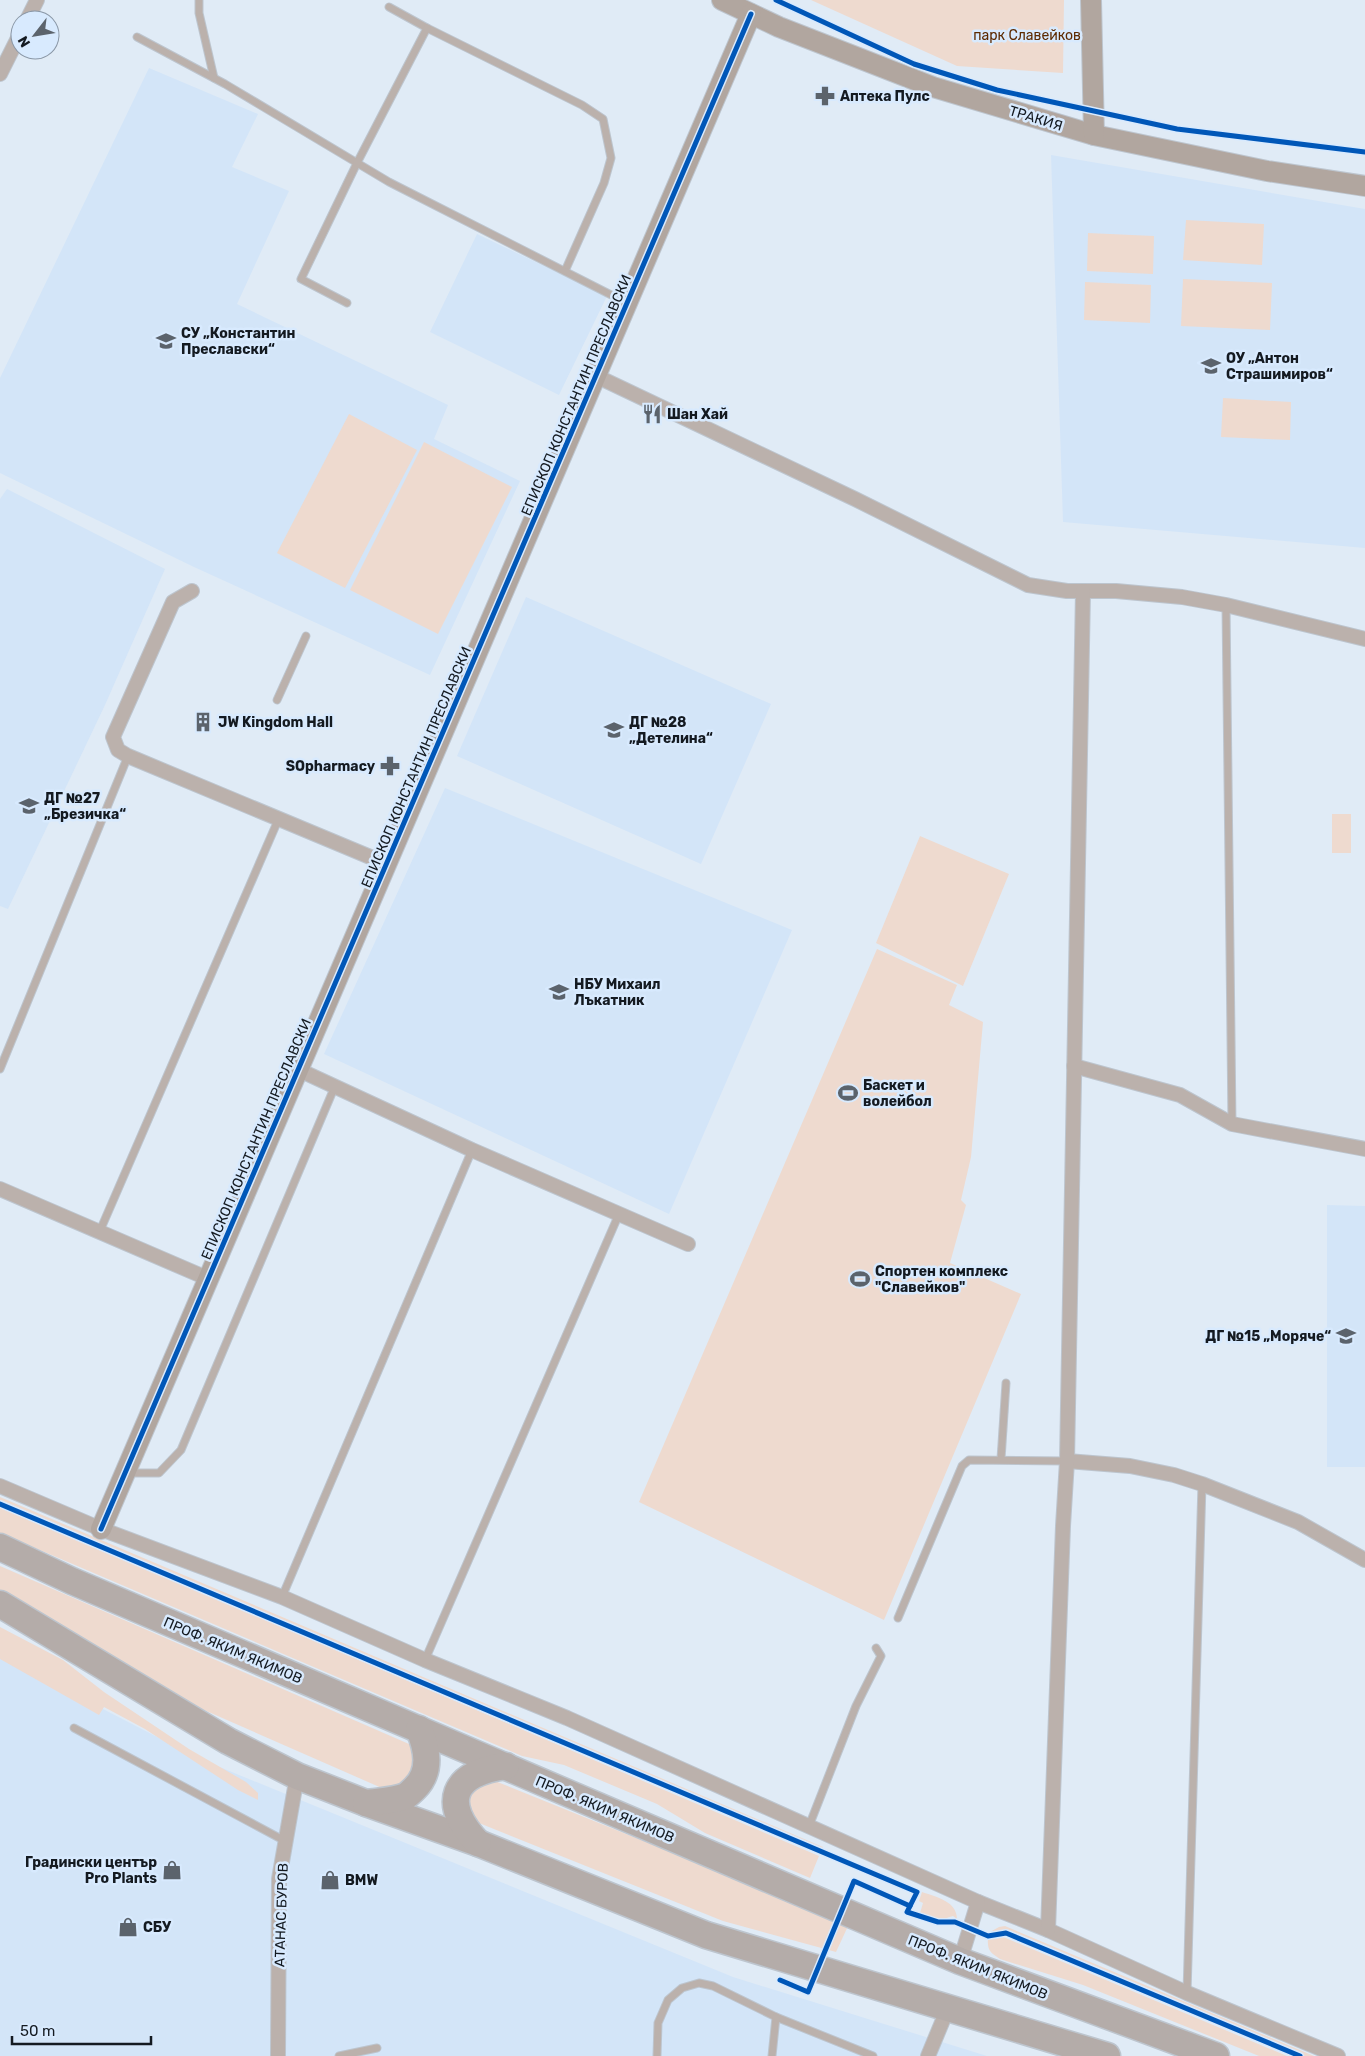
<svg xmlns="http://www.w3.org/2000/svg" width="1365" height="2056" font-family="Rubik,sans-serif">
	<rect width="100%" height="100%" fill="#e0ebf6"/>
	<g fill="#d3e5f8">
		<path d="M 149,68 L 258,114 L 232,167 L 289,191 L 237,304 L 448,405 L 434,439 L 520,481 L 430,675 L 194,567 L 0,473 L 0,378 Z"/>
		<path d="M 1051,155 L 1365,209 L 1365,548 L 1063,522 Z"/>
		<path d="M 477,234 L 607,296 L 559,395 L 430,332 Z"/>
		<path d="M 7,489 L 165,569 L 105,705 L 8,909 L 0,906 L 0,499 Z"/>
		<path d="M 526,597 L 771,704 L 701,864 L 457,756 Z"/>
		<path d="M 445,788 L 792,930 L 669,1214 L 324,1054 Z"/>
		<path d="M 1327,1205 L 1365,1206 L 1365,1467 L 1327,1467 Z"/>
		<path d="M 0,1656 L 200,1759 L 733,1977 L 987,2056 L 0,2056 Z"/>
	</g>
	<g fill="#eedacf">
		<path d="M 811,0 L 1064,0 L 1063,73 L 957,66 Z"/>
		<path d="M 1186,220 L 1264,224 L 1262,265 L 1183,260 Z"/>
		<path d="M 1088,233 L 1154,236 L 1153,274 L 1087,271 Z"/>
		<path d="M 1183,279 L 1272,283 L 1270,330 L 1181,326 Z"/>
		<path d="M 1085,282 L 1151,285 L 1150,323 L 1084,320 Z"/>
		<path d="M 1223,398 L 1291,402 L 1290,440 L 1221,437 Z"/>
		<path d="M 349,414 L 417,450 L 345,588 L 277,553 Z"/>
		<path d="M 424,442 L 512,487 L 438,634 L 350,590 Z"/>
		<rect x="1332" y="814" width="19" height="39"/>
		<path d="M 920,836 L 1009,874 L 963,986 L 876,943 Z"/>
		<path d="M 877,949 L 957,985 L 949,1005 L 983,1022 L 971,1157 L 961,1200 L 966,1205 L 950,1263 L 1021,1294 L 884,1620 L 639,1502 Z"/>
		<path d="M 0,1497 L 823,1847 L 822,1850 L 0,1500 Z"/>
		<path d="M 0,1507 L 819,1856 L 810,1878 L 705,1833 L 657,1804 L 564,1765 L 522,1756 L 0,1533 Z"/>
		<path d="M 0,1566 L 409,1744 L 414,1748 L 413,1783 L 384,1789 L 195,1706 L 0,1590 Z"/>
		<path d="M 0,1627 L 63,1660 L 104,1692 L 189,1749 L 246,1782 L 258,1793 L 258,1800 L 238,1790 L 145,1729 L 104,1707 L 99,1715 L 0,1659 Z"/>
		<path d="M 495,1781 L 849,1924 L 836,1952 L 723,1921 L 474,1821 L 469,1817 L 467,1792 L 471,1786 Z"/>
		<path d="M 922,1892 C 936,1897 957,1901 957,1919 L 953,1916 L 940,1920 L 920,1913 L 923,1903 L 919,1901 Z"/>
		<path d="M 1005,1926 L 1314,2056 L 1305,2056 L 1013,1932 L 1003,1930 L 990,1932 L 999,1927 Z"/>
		<path d="M 1001,1936 L 1287,2056 L 1259,2056 L 1083,1985 L 1000,1959 C 991,1953 987,1951 988,1939 Z"/>
	</g>
	<g fill="none" stroke-linecap="round" stroke-linejoin="round">
		<defs>
			<g id="lane">
				<path d="M 199,0 L 199,13 L 214,78"/>
				<path d="M 389,7 L 427,28 L 582,105 L 603,119 L 611,158 L 604,183 L 565,271"/>
				<path d="M 137,37 L 225,84 L 389,182 L 625,302"/>
				<path d="M 347,303 L 301,279 L 357,163 L 427,28"/>
				<path d="M 1226,605 L 1232,1124"/>
				<path d="M 277,700 L 306,636"/>
				<path d="M 0,1069 L 128,756"/>
				<path d="M 99,1233 L 279,818"/>
				<path d="M 1001,1459 L 1006,1383"/>
				<path d="M 127,1473 L 159,1473 L 181,1450 L 335,1086"/>
				<path d="M 282,1597 L 472,1150"/>
				<path d="M 898,1618 L 962,1466 L 969,1460 L 1067,1461"/>
				<path d="M 425,1660 L 619,1214"/>
				<path d="M 74,1728 L 285,1841"/>
				<path d="M 809,1826 L 856,1706 L 881,1656 L 876,1648"/>
				<path d="M 1187,1993 L 1202,1484"/>
				<path d="M 339,2056 L 377,2048"/>
				<path d="M 657,2056 L 658,2023 L 668,2000 L 682,1988 L 699,1983 L 713,1986 L 776,2017 L 873,2056"/>
				<path d="M 772,2056 L 776,2017"/>
			</g>
			<g id="street">
				<path d="M 27,20 L 37,0"/>
				<path d="M 0,74 L 20,34"/>
				<path d="M 596,376 L 855,499 L 1028,585 L 1067,591 L 1116,591 L 1182,597 L 1226,605 L 1365,639"/>
				<path d="M 192,591 L 173,602 L 113,737 L 118,750 L 128,756 L 387,864"/>
				<path d="M 1074,1066 L 1180,1095 L 1232,1124 L 1365,1149"/>
				<path d="M 297,1069 L 472,1150 L 688,1244"/>
				<path d="M 0,1189 L 209,1279"/>
				<path d="M 1067,1461 L 1130,1466 L 1174,1475 L 1202,1484 L 1298,1522 L 1365,1560"/>
				<path d="M 0,1486 L 101,1529 L 282,1597 L 425,1660 L 567,1718 L 978,1902 L 1048,1930 L 1187,1993 L 1338,2056"/>
				<path d="M 1048,1930 L 1063,1526 L 1067,1461 L 1083,591"/>
				<path d="M 960,1961 L 978,1902"/>
				<path d="M 278,2056 L 279,1879 L 297,1776"/>
				<path d="M 928,2056 L 948,2008"/>
			</g>
			<g id="secondary">
				<path d="M 722,0 L 779,27 L 933,87 L 1094,135 L 1267,171 L 1365,186"/>
				<path d="M 1091,0 L 1094,135"/>
				<path d="M 101,1529 L 751,14"/>
			</g>
			<g id="highway">
				<path d="M 0,1547 L 72,1581 L 960,1961 L 1216,2056"/>
				<path d="M 0,1604 L 228,1741 L 297,1776 L 366,1803 L 478,1843 L 706,1935 L 1107,2056"/>
				<path d="M 366,1803 C 379,1801 394,1801 406,1796 C 409,1794 412,1791 415,1788 C 432,1771 427,1749 419,1729"/>
				<path d="M 478,1843 C 440,1803 452,1773 506,1766"/>
			</g>
		</defs>
		<use href="#lane" stroke="#bdc5ce" stroke-width="9"/>
		<use href="#street" stroke="#bdc5ce" stroke-width="16"/>
		<use href="#secondary" stroke="#bdc5ce" stroke-width="22"/>
		<use href="#highway" stroke="#bdc5ce" stroke-width="29"/>
		<use href="#lane" stroke="#bbb1ac" stroke-width="7"/>
		<use href="#street" stroke="#bbb1ac" stroke-width="14"/>
		<use href="#secondary" stroke="#b1a69f" stroke-width="20"/>
		<use href="#highway" stroke="#b4aca9" stroke-width="26"/>
		<defs>
			<g id="cycleway">
				<path d="M 776,0 L 914,64 L 997,90 L 1177,129 L 1365,152"/>
				<path d="M 0,1504 L 917,1892 L 907,1912 L 938,1922 L 955,1922 L 988,1936 L 1006,1933 L 1300,2056"/>
				<path d="M 101,1529 L 751,14"/>
				<path d="M 780,1980 L 808,1992 L 854,1881 L 910,1906"/>
			</g>
		</defs>
		<use href="#cycleway" stroke="#d8eafe" stroke-width="8"/>
		<use href="#cycleway" stroke="#0057b8" stroke-width="5"/>
	</g>
	<defs>
		<symbol id="pharmacy-bare" viewBox="-9 -9 18 18"><path d="M-2-6h4v4h4v4h-4v4h-4v-4h-4v-4h4Z" fill="#5b636c" stroke="#d8eafe" stroke-width="2.5" paint-order="stroke"/></symbol>
		<symbol id="school-bare" viewBox="-9 -9 18 18"><path d="M0-5L7-2L0 1L-7-2ZM-4 1L0 2.5L4 1V4Q0 6-4 4Z" fill="#5b636c" stroke="#d8eafe" stroke-width="2.5" paint-order="stroke"/></symbol>
		<symbol id="restaurant-bare" viewBox="-9 -9 18 18"><path d="M-5-6h1v4h1v-4h1v4h1v-4h1v5L-1.5 .5V6h-2V.5L-5-1ZM5-6V6H3V1.5H1.5Q1.5-4 5-6Z" fill="#5b636c" stroke="#d8eafe" stroke-width="2.5" paint-order="stroke"/></symbol>
		<symbol id="building-bare" viewBox="-9 -9 18 18"><path d="M-4-6H4V6H1V3H-1V6H-4ZM-2.5-4.3h1.7v1.8h-1.7ZM.8-4.3h1.7v1.8H.8ZM-2.5-1h1.7V.8h-1.7ZM.8-1h1.7V.8H.8Z" fill="#5b636c" stroke="#d8eafe" stroke-width="2.5" paint-order="stroke"/></symbol>
		<symbol id="stadium-bare" viewBox="-9 -9 18 18"><path d="M0-5a6.5 5 0 1 0 0 10a6.5 5 0 1 0 0-10ZM-3.5-1.8h7v3.6h-7Z" fill="#5b636c" stroke="#d8eafe" stroke-width="2.5" paint-order="stroke"/></symbol>
		<symbol id="shop-bare" viewBox="-9 -9 18 18"><path d="M-5-2.5h2.3a2.7 3.5 0 0 1 5.4 0H5L5.5 6h-11ZM-1.5-2.5h3a1.5 2.3 0 0 0-3 0Z" fill="#5b636c" stroke="#d8eafe" stroke-width="2.5" paint-order="stroke"/></symbol>
	</defs>
	<g fill-rule="evenodd">
		<use href="#pharmacy-bare" x="811" y="82" width="28" height="28"/>
		<use href="#school-bare" x="152" y="327" width="28" height="28"/>
		<use href="#school-bare" x="1197" y="352" width="28" height="28"/>
		<use href="#restaurant-bare" x="638" y="400" width="28" height="28"/>
		<use href="#building-bare" x="189" y="708" width="28" height="28"/>
		<use href="#school-bare" x="600" y="716" width="28" height="28"/>
		<use href="#pharmacy-bare" x="376" y="752" width="28" height="28"/>
		<use href="#school-bare" x="15" y="792" width="28" height="28"/>
		<use href="#school-bare" x="545" y="978" width="28" height="28"/>
		<use href="#stadium-bare" x="834" y="1079" width="28" height="28"/>
		<use href="#stadium-bare" x="846" y="1265" width="28" height="28"/>
		<use href="#school-bare" x="1332" y="1322" width="28" height="28"/>
		<use href="#shop-bare" x="158" y="1856" width="28" height="28"/>
		<use href="#shop-bare" x="316" y="1866" width="28" height="28"/>
		<use href="#shop-bare" x="114" y="1913" width="28" height="28"/>
	</g>
	<g text-anchor="middle" stroke-width="5" stroke-linejoin="round" paint-order="stroke">
		<g font-size="14" fill="#5d2a00" stroke="#d8eafe">
			<text x="1027" y="40">парк Славейков</text>
		</g>
		<g font-size="14" font-weight="bold" fill="#141a21" stroke="#d8eafe" text-anchor="start">
			<text x="840" y="101">Аптека Пулс</text>
			<text x="181" y="338">СУ „Константин<tspan x="181" dy="16">Преславски“</tspan></text>
			<text x="1226" y="363">ОУ „Антон<tspan x="1226" dy="16">Страшимиров“</tspan></text>
			<text x="667" y="419">Шан Хай</text>
			<text x="218" y="727">JW Kingdom Hall</text>
			<text x="629" y="727">ДГ №28<tspan x="629" dy="16">„Детелина“</tspan></text>
			<text x="375" y="771" text-anchor="end">SOpharmacy</text>
			<text x="44" y="803">ДГ №27<tspan x="44" dy="16">„Брезичка“</tspan></text>
			<text x="574" y="989">НБУ Михаил<tspan x="574" dy="16">Лъкатник</tspan></text>
			<text x="863" y="1090">Баскет и<tspan x="863" dy="16">волейбол</tspan></text>
			<text x="875" y="1276">Спортен комплекс<tspan x="875" dy="16">"Славейков"</tspan></text>
			<text x="1331" y="1341" text-anchor="end">ДГ №15 „Моряче“</text>
			<text x="157" y="1867" text-anchor="end">Градински център<tspan x="157" dy="16">Pro Plants</tspan></text>
			<text x="345" y="1885">BMW</text>
			<text x="143" y="1932">СБУ</text>
		</g>
		<g font-size="14" fill="#141a21" stroke="#d8eafe">
			<text transform="translate(1036 118) rotate(17)" y="5">ТРАКИЯ</text>
			<text transform="translate(576 395) rotate(-67)" y="5">ЕПИСКОП КОНСТАНТИН ПРЕСЛАВСКИ</text>
			<text transform="translate(416 767) rotate(-67)" y="5">ЕПИСКОП КОНСТАНТИН ПРЕСЛАВСКИ</text>
			<text transform="translate(256 1139) rotate(-67)" y="5">ЕПИСКОП КОНСТАНТИН ПРЕСЛАВСКИ</text>
			<text transform="translate(233 1650) rotate(23)" y="5">ПРОФ. ЯКИМ ЯКИМОВ</text>
			<text transform="translate(605 1809) rotate(23)" y="5">ПРОФ. ЯКИМ ЯКИМОВ</text>
			<text transform="translate(281 1915) rotate(-88)" y="5">АТАНАС БУРОВ</text>
			<text transform="translate(978 1967) rotate(22)" y="5">ПРОФ. ЯКИМ ЯКИМОВ</text>
		</g>
	</g>
	<g transform="translate(35 35) rotate(239)"><circle r="24" fill="#d8eafe" stroke="#8a97a6"/>
	<path d="M0-4L9 19L0 12L-9 19Z" fill="#5b636c"/>
	<text y="-8" font-size="14" font-weight="bold" text-anchor="middle" fill="#141a21">N</text>
	</g>
	<path d="M12 2036v8h139v-8" fill="none" stroke="#141a21" stroke-width="2.5"/>
	<text x="20" y="2036" font-size="15" fill="#141a21" stroke="#d8eafe" stroke-width="4" paint-order="stroke">50 m</text>
</svg>
